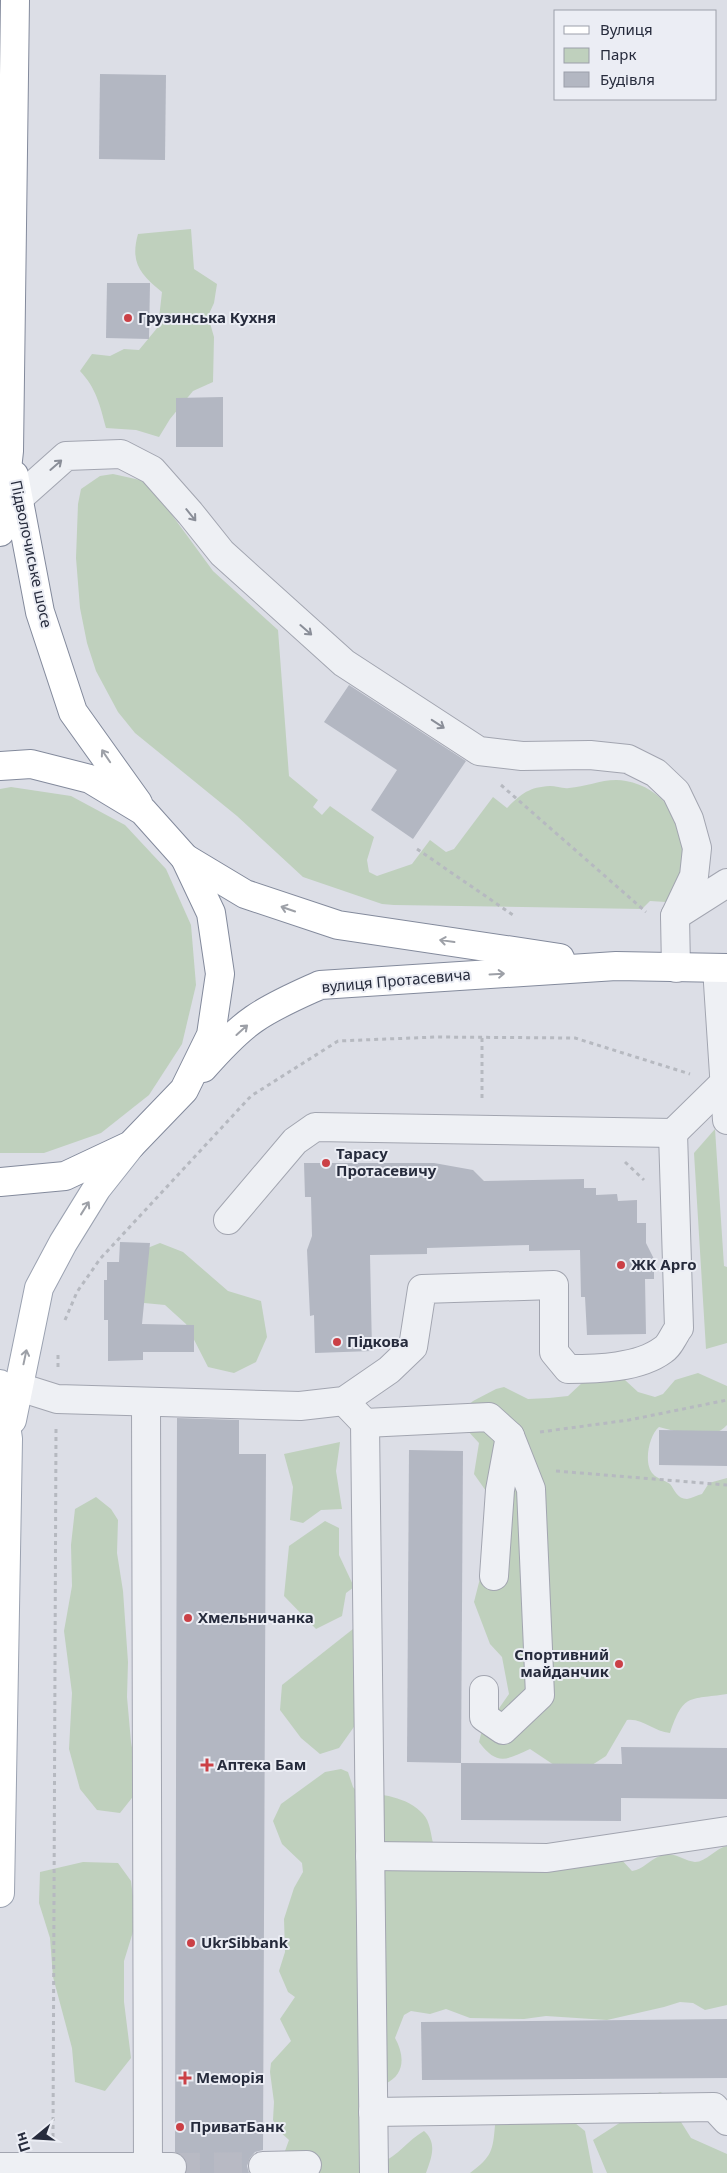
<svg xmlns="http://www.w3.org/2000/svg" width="727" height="2173" font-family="'Noto Sans',sans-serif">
	<rect width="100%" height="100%" fill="#dcdee6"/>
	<g fill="#bfd0bd">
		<path d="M 191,229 L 194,269 L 217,284 L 214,303 L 208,316 L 214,337 L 213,382 L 193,391 L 170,419 L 159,437 L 136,430 L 106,428 C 100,405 96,388 80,371 L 92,354 L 110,356 L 124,349 L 139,350 L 158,327 L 162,292 C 140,274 130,263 138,234 Z"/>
		<path d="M 113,474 L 140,480 L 153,489 L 213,571 L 278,630 L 289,776 L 318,800 L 313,807 L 322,815 L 330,806 L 374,837 L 367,860 L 369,872 L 377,876 L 412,864 L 430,840 L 446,852 L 454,849 L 493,797 L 507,808 C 521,794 529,787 550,786 C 556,786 563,789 569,788 C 588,787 606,777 626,781 C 683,792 698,858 666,902 L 650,901 L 642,909 L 394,905 L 382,904 L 303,877 L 237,816 L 135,733 L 118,712 L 96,671 L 87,643 L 80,608 L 76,558 L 78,504 L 81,489 L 100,476 Z"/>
		<path d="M 11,787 L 71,796 L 125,825 L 166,869 L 191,925 L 196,985 L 182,1044 L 149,1095 L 101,1133 L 44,1153 L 0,1153 L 0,789 Z"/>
		<path d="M 715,1129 L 724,1266 L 727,1267 L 727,1343 L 706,1349 L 694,1153 Z"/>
		<path d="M 160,1243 L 183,1252 L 228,1291 L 261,1301 L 267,1337 L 256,1362 L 234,1373 L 208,1367 L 186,1324 L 165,1305 L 144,1303 L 140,1251 Z"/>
		<path d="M 698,1373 L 727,1386 L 727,1425 C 709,1444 680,1432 659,1427 C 649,1435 643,1464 653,1474 C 657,1479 665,1480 670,1484 C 675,1490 677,1499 687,1499 C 692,1498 698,1495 702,1494 L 709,1483 L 727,1478 L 727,1694 C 688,1700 684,1693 670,1733 C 654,1732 643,1718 627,1720 L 606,1756 L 592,1765 L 554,1765 L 530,1749 C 506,1760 497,1766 479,1742 L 481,1734 L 509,1694 L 502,1657 L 490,1644 L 474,1602 L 498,1508 L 474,1474 L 479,1443 L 455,1417 L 473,1401 L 496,1389 L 504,1387 L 528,1399 L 549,1398 L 568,1396 L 584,1381 L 609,1375 L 625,1380 L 638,1392 L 655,1397 L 663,1394 L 675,1380 Z"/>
		<path d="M 340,1442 L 336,1471 L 342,1509 L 321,1510 L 303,1523 L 290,1520 L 293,1487 L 284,1454 Z"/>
		<path d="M 96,1497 L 111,1509 L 118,1520 L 117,1553 L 123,1591 L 128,1662 L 127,1697 L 131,1742 L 139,1789 L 120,1813 L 97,1810 L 80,1789 L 69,1749 L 72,1693 L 64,1631 L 72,1586 L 71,1545 L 75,1509 Z"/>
		<path d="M 325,1521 L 339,1528 L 339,1555 L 354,1587 L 346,1593 L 342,1616 L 316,1629 L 284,1596 L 289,1546 Z"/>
		<path d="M 353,1629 L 371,1655 L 361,1717 L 339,1748 L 320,1754 L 301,1738 L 280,1710 L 282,1685 Z"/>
		<path d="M 341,1769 L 348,1772 L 353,1787 L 358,1793 C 380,1793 408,1797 423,1814 C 430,1821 431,1835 433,1843 L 620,1858 L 632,1871 C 644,1869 649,1860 660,1856 C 676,1851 683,1861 695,1862 C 706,1862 716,1848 727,1846 L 727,2005 L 705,2010 L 693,2003 L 680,2002 L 664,2007 L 607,2020 L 546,2016 L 524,2019 L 470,2018 L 446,2009 L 430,2014 L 411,2011 L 404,2015 L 395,2038 C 405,2056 405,2075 385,2084 L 381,2163 C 398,2156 408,2140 424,2131 C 438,2143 431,2159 426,2173 L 277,2173 L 289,2140 L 278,2130 L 273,2120 L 274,2102 L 270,2072 L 271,2063 L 291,2041 L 280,2019 L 295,1997 L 288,1992 L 279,1971 L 285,1952 L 284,1919 L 294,1888 L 303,1872 L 302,1863 L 282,1844 L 273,1821 L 281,1804 L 325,1772 Z"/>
		<path d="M 83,1862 L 118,1863 L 131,1881 L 136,1922 L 124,1961 L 124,2002 L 131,2058 L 105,2091 L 75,2082 L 72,2048 L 53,1977 L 50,1938 L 39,1903 L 40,1872 Z"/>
		<path d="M 660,2092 L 669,2096 L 676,2114 L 691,2138 L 727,2154 L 727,2173 L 607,2173 L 593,2140 L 621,2122 L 643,2100 Z"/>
		<path d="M 560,2111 L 585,2131 L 593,2173 L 470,2173 C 492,2157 493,2150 495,2125 Z"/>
	</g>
	<g fill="#b3b7c2">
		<path d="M 100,74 L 166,75 L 165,160 L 99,159 Z"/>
		<path d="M 107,283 L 150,283 L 149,339 L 106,338 Z"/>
		<path d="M 223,397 L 223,447 L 176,447 L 176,398 Z"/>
		<path d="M 349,685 L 466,761 L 413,839 L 371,810 L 397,770 L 324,722 Z"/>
		<path d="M 304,1163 L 434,1163 L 473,1170 L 484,1181 L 584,1179 L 584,1188 L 596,1188 L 596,1195 L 617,1194 L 618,1201 L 637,1200 L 637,1223 L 646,1223 L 646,1243 L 654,1259 L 654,1279 L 645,1279 L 646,1334 L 587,1335 L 585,1297 L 581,1297 L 580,1250 L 529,1251 L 529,1245 L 427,1248 L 427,1254 L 370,1255 L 372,1351 L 315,1353 L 314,1315 L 310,1316 L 307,1250 L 312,1236 L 311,1197 L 305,1197 Z"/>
		<path d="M 120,1242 L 150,1243 L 142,1324 L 194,1325 L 194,1352 L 143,1352 L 143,1360 L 108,1361 L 108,1320 L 104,1320 L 104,1280 L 107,1280 L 107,1262 L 119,1262 Z"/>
		<path d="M 177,1418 L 239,1420 L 239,1454 L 266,1454 L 263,2150 L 255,2152 L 250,2158 L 247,2166 L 249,2173 L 186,2173 L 186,2160 L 175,2152 Z"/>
		<path d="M 659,1430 L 727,1431 L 727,1466 L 659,1465 Z"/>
		<path d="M 409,1450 L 463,1451 L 461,1763 L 407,1762 Z"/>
		<path d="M 621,1747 L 727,1748 L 727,1799 L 621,1798 L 621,1821 L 461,1820 L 461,1763 L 622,1764 Z"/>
		<path d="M 727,2019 L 727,2078 L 422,2080 L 421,2022 Z"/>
	</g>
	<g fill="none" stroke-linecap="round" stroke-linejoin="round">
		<path stroke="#b8bac4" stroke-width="28" stroke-dasharray="28 14" stroke-linecap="butt" d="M 172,2167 L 263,2166"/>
		<defs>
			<g id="minor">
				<path d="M 20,497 L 66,456 L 121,454 L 152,470 L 190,513 L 222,553 L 344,663 L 479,751 L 522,756 L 590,755 L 628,759 L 656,773 L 676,792 L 689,819 L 697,848 L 694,876 L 675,916 L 676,968"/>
				<path d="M 675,916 L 727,883"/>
				<path d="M 717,968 L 727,1120"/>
				<path d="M 228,1220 L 295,1141 L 315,1127 L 673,1133 L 723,1084"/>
				<path d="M 19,1387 L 57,1399 L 300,1406 L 344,1401 L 389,1370 L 413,1347 L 422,1289 L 554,1285 L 554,1352 L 568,1369 C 597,1369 639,1368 663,1350 C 670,1346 674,1334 679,1328 L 673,1133"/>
				<path d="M 344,1401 L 365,1423 L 374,2173"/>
				<path d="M 146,1402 L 148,2173"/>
				<path d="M 365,1423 L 489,1417 L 510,1436 L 531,1489 L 540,1695 L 503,1730 L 484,1717 L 484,1690"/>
				<path d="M 494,1576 L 500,1490 L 510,1436"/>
				<path d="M 370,1856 L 547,1858 L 727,1831"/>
				<path d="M 373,2112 L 714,2107 L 727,2121"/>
				<path d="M 263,2166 L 307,2165"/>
				<path d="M 0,2167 L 172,2167"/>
			</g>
			<g id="major">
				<path d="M 0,1384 L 8,1439 L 0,1893"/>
				<path d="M 12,1420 L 39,1288 L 63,1243 L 97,1188 L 131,1145"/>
			</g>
			<g id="highway">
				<path d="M 14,475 L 40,612 L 73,712 L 138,803"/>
				<path d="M 0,532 L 9,451 L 15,0"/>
				<path d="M 0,766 L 31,764 L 90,779 L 143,811 L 185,858 L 211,913 L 220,974 L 211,1035 L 184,1090 L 131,1145 L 65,1176 L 0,1182"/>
				<path d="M 185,858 L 245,894 L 338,925 L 560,958"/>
				<path d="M 203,1068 C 218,1051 235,1032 254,1019 C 274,1005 298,995 320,985 L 616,966 L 727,968"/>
			</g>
		</defs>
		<use href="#minor" stroke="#a2a5b0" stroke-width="30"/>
		<use href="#major" stroke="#9ba2b1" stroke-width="30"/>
		<use href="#highway" stroke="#838a9c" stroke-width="30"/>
		<g stroke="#b6b9c0" stroke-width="3" stroke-dasharray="4 4" stroke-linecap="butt">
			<path d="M 501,785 L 646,912"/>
			<path d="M 417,849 L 513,915"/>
			<path d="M 482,1038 L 482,1100"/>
			<path d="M 625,1162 L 644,1180"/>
			<path d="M 65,1320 L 77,1292 L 100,1259 L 251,1096 L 338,1041 L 436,1037 L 575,1038 L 690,1074"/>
			<path d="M 58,1355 L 58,1369"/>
			<path d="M 540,1432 L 629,1420 L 727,1400"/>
			<path d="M 556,1471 L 727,1485"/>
			<path d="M 53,2137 L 56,1429"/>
		</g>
		<use href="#minor" stroke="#eef0f4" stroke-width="28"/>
		<use href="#major" stroke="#fff" stroke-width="28"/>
		<use href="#highway" stroke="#fff" stroke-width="28"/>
	</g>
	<defs><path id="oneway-shaft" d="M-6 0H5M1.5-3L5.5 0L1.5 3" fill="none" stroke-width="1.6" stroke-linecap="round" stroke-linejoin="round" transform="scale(1.25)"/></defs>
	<g stroke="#8a8e98">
		<use href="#oneway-shaft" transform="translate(56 465) rotate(-41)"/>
		<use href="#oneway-shaft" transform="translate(191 515) rotate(51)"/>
		<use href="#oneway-shaft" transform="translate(306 630) rotate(41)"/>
		<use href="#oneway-shaft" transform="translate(438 724) rotate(33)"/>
	</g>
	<g stroke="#9da0a7">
		<use href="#oneway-shaft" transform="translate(106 756) rotate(-124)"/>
		<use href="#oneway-shaft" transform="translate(288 909) rotate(-161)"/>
		<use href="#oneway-shaft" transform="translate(447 941) rotate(-172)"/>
		<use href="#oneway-shaft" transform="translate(497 974) rotate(-3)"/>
		<use href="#oneway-shaft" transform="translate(242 1030) rotate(-42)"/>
		<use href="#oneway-shaft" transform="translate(85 1208) rotate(-58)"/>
		<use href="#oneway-shaft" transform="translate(25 1357) rotate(-78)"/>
	</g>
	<g fill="#cb4046" stroke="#ebedf4" stroke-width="2">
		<circle cx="128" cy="318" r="5"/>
		<circle cx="326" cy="1163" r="5"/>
		<circle cx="621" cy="1265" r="5"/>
		<circle cx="337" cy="1342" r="5"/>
		<circle cx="188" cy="1618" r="5"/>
		<circle cx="619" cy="1664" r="5"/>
		<path d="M204.5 1757.5h5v5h5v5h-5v5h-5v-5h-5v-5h5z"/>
		<circle cx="191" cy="1943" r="5"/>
		<path d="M182.5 2070.5h5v5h5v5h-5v5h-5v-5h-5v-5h5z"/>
		<circle cx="180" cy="2127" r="5"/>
	</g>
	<g text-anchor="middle" stroke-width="4" stroke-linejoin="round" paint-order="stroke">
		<g font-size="15" font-weight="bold" fill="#262b3c" stroke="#ebedf4" text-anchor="start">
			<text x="138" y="323">Грузинська Кухня</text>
			<text x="336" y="1159">Тарасу<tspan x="336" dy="17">Протасевичу</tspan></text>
			<text x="631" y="1270">ЖК Арго</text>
			<text x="347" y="1347">Підкова</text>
			<text x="198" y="1623">Хмельничанка</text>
			<text x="609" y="1660" text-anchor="end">Спортивний<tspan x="609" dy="17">майданчик</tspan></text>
			<text x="217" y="1770">Аптека Бам</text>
			<text x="201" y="1948">UkrSibbank</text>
			<text x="196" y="2083">Меморія</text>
			<text x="190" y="2132">ПриватБанк</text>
		</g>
		<g font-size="15" fill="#262b3c" stroke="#ebedf4">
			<text transform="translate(31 554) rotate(78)" y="5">Підволочиське шосе</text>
			<text transform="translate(396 981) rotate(-5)" y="5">вулиця Протасевича</text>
		</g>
	</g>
	<rect x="554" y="10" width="162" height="90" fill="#ebedf4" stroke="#9c9faa"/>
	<rect x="564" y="26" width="25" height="8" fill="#ffffff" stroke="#9c9faa"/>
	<text x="600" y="35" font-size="15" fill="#262b3c">Вулиця</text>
	<rect x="564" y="48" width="25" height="15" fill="#bfd0bd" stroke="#9c9faa"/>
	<text x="600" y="60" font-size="15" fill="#262b3c">Парк</text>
	<rect x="564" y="72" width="25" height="15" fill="#b3b7c2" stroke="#9c9faa"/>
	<text x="600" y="85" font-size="15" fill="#262b3c">Будівля</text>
	<g transform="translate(35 2138) rotate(252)" stroke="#ebedf4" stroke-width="4" paint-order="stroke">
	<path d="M0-4L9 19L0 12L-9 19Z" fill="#262b3c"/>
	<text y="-8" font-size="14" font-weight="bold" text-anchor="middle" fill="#262b3c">Пн</text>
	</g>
</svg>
